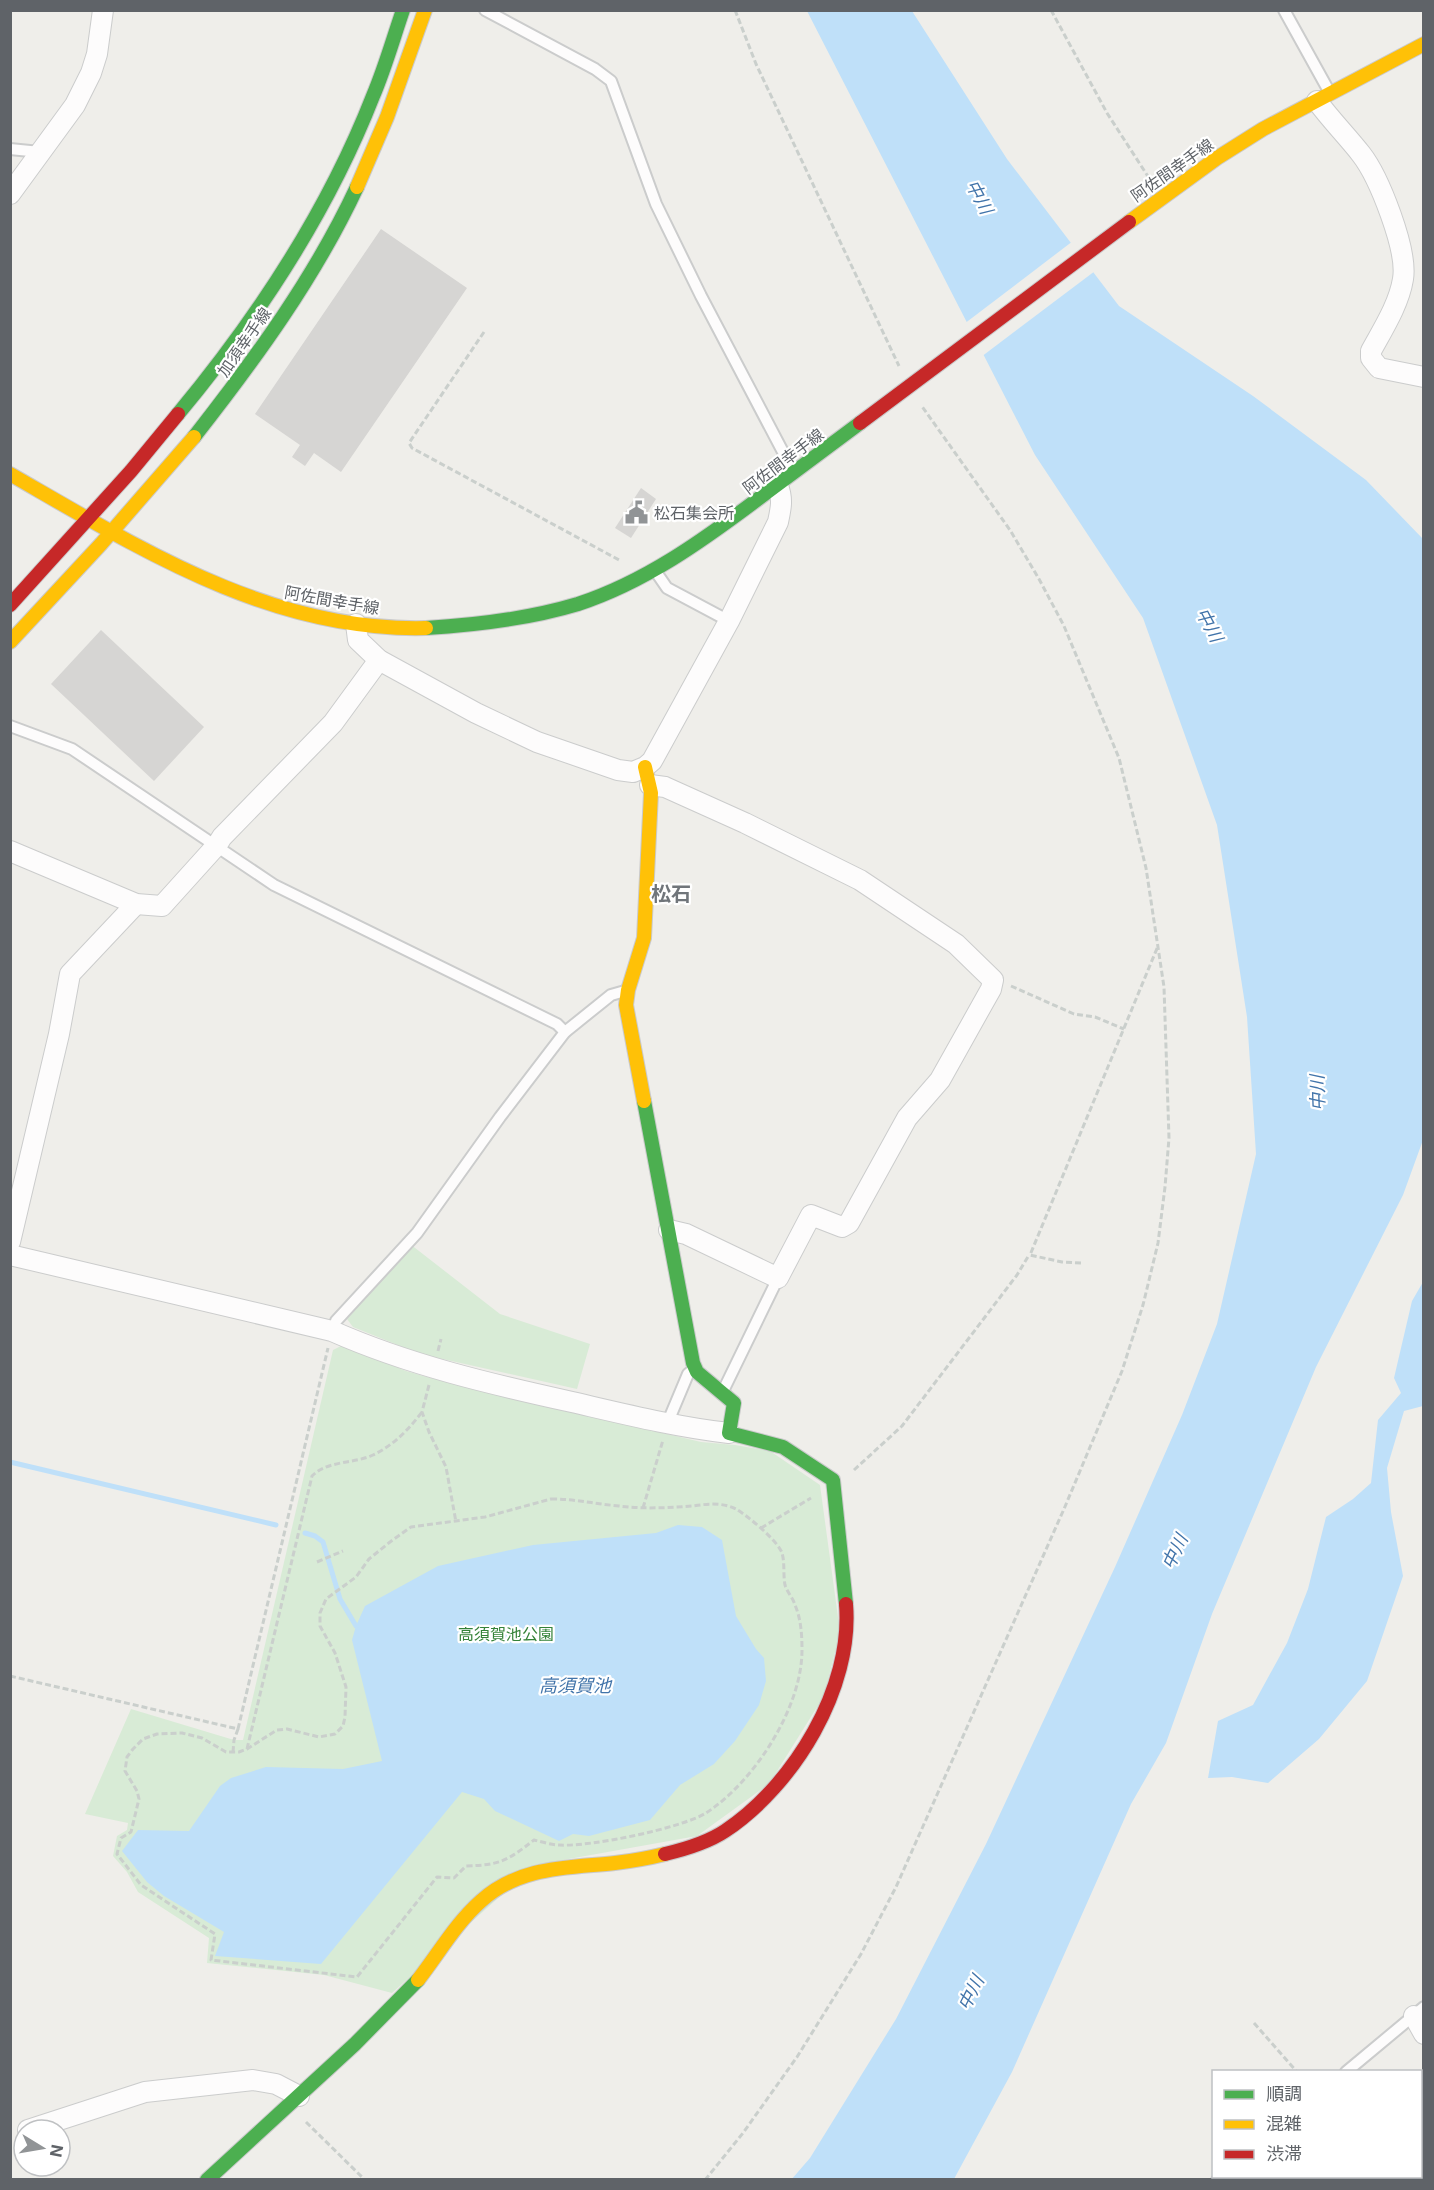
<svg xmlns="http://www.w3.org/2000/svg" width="1434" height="2190" font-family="Inter,'Noto Sans JP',sans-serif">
	<rect width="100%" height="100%" fill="#efeeea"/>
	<g fill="#d8ebd6">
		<path d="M 410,1244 L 500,1314 L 590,1344 L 577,1389 L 420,1354 L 353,1327 L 347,1319 Z"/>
		<path d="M 343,1345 L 406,1371 L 427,1377 L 701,1442 L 735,1445 L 770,1451 L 820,1485 L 840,1632 L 824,1696 L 769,1784 L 697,1836 L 535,1865 L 392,1993 L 324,1975 L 207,1963 L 209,1938 L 138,1892 L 127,1872 L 113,1856 L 117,1836 L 127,1830 L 128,1823 L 85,1814 L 131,1709 L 234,1740 L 243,1740 L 333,1350 Z"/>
	</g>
	<g fill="#bfe0f9">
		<path d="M 807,11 L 912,11 L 1007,159 L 1119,306 L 1253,396 L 1366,480 L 1423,539 L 1423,1140 L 1403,1195 L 1316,1367 L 1212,1614 L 1166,1743 L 1131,1804 L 1012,2072 L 954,2179 L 791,2180 L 810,2158 L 896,2019 L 986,1844 L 1115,1567 L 1182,1415 L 1217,1324 L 1256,1154 L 1247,1017 L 1217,825 L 1143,618 L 1035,455 Z"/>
		<path d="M 1423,1282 L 1423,1406 L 1404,1411 L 1387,1468 L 1391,1512 L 1403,1576 L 1367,1681 L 1319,1739 L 1268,1783 L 1232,1777 L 1208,1778 L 1218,1721 L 1253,1705 L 1287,1643 L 1308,1589 L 1326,1517 L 1353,1499 L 1371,1483 L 1378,1420 L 1401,1393 L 1394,1378 L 1412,1301 Z"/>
		<path d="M 678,1525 L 702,1527 L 722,1540 L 736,1616 L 756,1649 L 764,1658 L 766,1681 L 759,1705 L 735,1741 L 714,1764 L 680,1785 L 650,1820 L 589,1836 L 573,1834 L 559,1841 L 495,1811 L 484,1799 L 462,1792 L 321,1964 L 215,1956 L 224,1932 L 164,1896 L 147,1882 L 122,1851 L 138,1830 L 189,1831 L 220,1786 L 231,1778 L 266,1767 L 343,1769 L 382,1761 L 352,1640 L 356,1626 L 365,1606 L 438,1566 L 533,1545 L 656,1533 Z"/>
	</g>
	<path fill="#efeeea" d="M 1073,241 L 1095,271 L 981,357 L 964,324 Z"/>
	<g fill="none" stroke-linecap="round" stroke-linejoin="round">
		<g stroke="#bfe0f9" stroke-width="5">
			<path d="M 10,1462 L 276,1525"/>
			<path d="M 305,1533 L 315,1536 L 323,1542 L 340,1599 L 356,1626"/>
		</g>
	</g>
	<g fill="#d6d5d3">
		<path d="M 381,229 L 467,288 L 341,472 L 314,453 L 305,466 L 292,457 L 300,445 L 255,414 Z"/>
		<path d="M 641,488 L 656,499 L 631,538 L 615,528 Z"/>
		<path d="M 101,630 L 204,727 L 154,781 L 51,684 Z"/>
	</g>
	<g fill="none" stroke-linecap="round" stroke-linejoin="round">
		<defs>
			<g id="lane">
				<path d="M 485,10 L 595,69 L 611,81 L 656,204 L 701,296 L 793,471"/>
				<path d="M 1284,10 L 1330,93"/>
				<path d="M 10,149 L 40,152"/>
				<path d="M 656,572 L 667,588 L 729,621"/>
				<path d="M 10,726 L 72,749 L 274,885 L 557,1024 L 565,1032"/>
				<path d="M 332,1331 L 336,1321 L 417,1233 L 500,1117 L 565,1032 L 611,995 L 625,991"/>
				<path d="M 723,1391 L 778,1278"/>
				<path d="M 667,1424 L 688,1374 L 693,1370"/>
				<path d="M 1346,2072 L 1424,2007"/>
				<path d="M 1217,2180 L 1221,2176"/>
			</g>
			<g id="street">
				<path d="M 1317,101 C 1330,119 1347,136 1361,154 C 1379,177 1408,250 1403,279 C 1399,304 1383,329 1371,351 L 1371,358 L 1379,368 L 1424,377"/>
				<path d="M 10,194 L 75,105 L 91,73 L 97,54 L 103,10"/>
				<path d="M 356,624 L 358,640 L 379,660 L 476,713 L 537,742 L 618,770 L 633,772 L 645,767 L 652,761 L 729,621 L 778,522 C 781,508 783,499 778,486"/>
				<path d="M 650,785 L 665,787 L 745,823 L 860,880 L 956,944 L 993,980 L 991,989 L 940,1080 L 907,1118 L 849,1223 L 842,1227 L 811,1215 L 778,1278 L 686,1234 L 669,1230"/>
				<path d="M 10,851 L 136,904 L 162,906 L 217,845 L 222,837 L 333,723 L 379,660"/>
				<path d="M 10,1242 L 59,1034 L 70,974 L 136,904"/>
				<path d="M 10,1255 L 332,1331 C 409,1365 490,1384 572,1402 C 624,1414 676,1427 729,1433"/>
				<path d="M 1414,2016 L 1424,2034"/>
				<path d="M 28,2130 L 145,2092 L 253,2080 L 276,2084 L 299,2096"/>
			</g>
			<g id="fast">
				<path d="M 178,414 C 257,319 328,211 373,96 C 385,68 393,39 403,10"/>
				<path d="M 194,437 C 256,358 315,277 357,187"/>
				<path d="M 426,628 C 478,625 528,619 578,604 C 645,582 702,541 758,499 C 792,474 826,448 860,423"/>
				<path d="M 644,1101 L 693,1363 L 697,1372 L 734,1403 L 729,1433 L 783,1447 L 833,1480 L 846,1604"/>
				<path d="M 207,2180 L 355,2044 L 418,1980"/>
			</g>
			<g id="slow">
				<path d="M 357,187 L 387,117 L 425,10"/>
				<path d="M 1129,222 L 1217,158 L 1263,129 L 1424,44"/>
				<path d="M 10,474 C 139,548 271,632 426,628"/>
				<path d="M 10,642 L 101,544 L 194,437"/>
				<path d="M 644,1101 L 626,1005 L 628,990 L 644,938 L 651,793 L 645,767"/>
				<path d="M 418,1980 C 439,1953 456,1923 481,1901 C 520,1866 567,1868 615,1863 C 632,1861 649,1858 665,1854"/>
			</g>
			<g id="jam">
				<path d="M 860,423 L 1129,222"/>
				<path d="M 10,605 L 131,471 L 178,414"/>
				<path d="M 665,1854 C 686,1849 707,1843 725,1831 C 794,1785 853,1688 846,1604"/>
			</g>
		</defs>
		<use href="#lane" stroke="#cbcccc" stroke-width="14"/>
		<use href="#street" stroke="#cbcccc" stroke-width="22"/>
		<use href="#fast" stroke="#cacacb" stroke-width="16"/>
		<use href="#slow" stroke="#cacacb" stroke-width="16"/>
		<use href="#jam" stroke="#cacacb" stroke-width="16"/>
		<g stroke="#cacfcc" stroke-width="3" stroke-dasharray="6 3" stroke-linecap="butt">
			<path d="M 735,10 L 756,64 L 899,366"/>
			<path d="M 1051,10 L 1107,113 L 1149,178"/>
			<path d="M 484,332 L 409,443 L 412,448 L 621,561"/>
			<path d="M 1011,986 L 1074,1014 L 1095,1017 L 1124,1029"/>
			<path d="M 1081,1263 L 1062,1262 L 1030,1255 L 1158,946"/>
			<path d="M 438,1351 L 441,1339"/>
			<path d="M 429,1385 L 422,1412 L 429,1432 L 446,1467 L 456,1522"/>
			<path d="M 854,1470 L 902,1426 L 1017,1275 L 1029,1255"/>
			<path d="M 551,1499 C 575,1499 596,1504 619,1506 C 643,1509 668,1508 692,1506 C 707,1504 722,1502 736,1509 C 748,1516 778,1541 782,1553 C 785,1563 783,1575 785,1585 C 787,1592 793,1598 795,1605 C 801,1619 802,1635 802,1650 C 802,1708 754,1782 706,1813 C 682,1828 590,1847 560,1845 C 552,1845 542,1842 534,1840 C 507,1861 500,1865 466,1866 L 454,1878 L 437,1877 L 357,1977 L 211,1960 L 215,1934 L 141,1885 L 117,1854 L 121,1838 L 131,1832 L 139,1799 L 137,1791 L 125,1771 L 127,1757 L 133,1749 L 143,1739 L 157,1734 L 182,1733 L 202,1738 L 226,1752 L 239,1752 L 247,1749 L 277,1730 L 287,1729 L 319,1737 L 335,1734 L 343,1726 L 345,1717 L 346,1687 L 335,1653 L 320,1626 L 320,1613 L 326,1599 L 356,1577 L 369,1559 L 390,1542 L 411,1527 L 485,1517 Z"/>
			<path d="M 643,1508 L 663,1440"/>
			<path d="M 761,1528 L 811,1498"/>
			<path d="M 317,1562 L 343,1551"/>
			<path d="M 10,1676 L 238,1729 L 328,1348"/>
			<path d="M 247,1749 L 312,1476 C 328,1460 354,1464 373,1455 C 394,1445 409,1429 422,1412"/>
			<path d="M 233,1752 L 234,1740 L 238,1729"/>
			<path d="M 1254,2023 L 1297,2072"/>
			<path d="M 306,2122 L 365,2180"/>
			<path d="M 705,2180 L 743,2133 L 797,2057 L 861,1954 L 896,1887 L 1064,1509 L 1122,1371 L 1143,1305 L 1158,1243 L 1165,1187 L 1169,1138 L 1164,987 L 1146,868 L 1119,758 L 1064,626 L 1039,579 L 1010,530 L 921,405"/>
		</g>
		<use href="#lane" stroke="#fdfcfc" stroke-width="10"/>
		<use href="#street" stroke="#fdfcfc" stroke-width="20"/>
		<use href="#fast" stroke="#4caf50" stroke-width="14"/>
		<use href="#slow" stroke="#ffc107" stroke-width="14"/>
		<use href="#jam" stroke="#c62828" stroke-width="14"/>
	</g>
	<defs>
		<symbol id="civic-bare" viewBox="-9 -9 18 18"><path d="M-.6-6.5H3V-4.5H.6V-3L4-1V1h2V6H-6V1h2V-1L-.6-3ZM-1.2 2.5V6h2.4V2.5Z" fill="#919496" stroke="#fff" stroke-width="2.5" paint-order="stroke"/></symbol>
	</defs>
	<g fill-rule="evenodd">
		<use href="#civic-bare" x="620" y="496" width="33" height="33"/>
	</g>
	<g text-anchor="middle" stroke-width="4.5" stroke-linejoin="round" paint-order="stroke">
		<g font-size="16" fill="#5f6368" stroke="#fff">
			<text transform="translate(1172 170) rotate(-35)" y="6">阿佐間幸手線</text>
			<text transform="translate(244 342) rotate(-55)" y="6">加須幸手線</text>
			<text transform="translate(783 461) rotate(-37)" y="6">阿佐間幸手線</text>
			<text transform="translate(332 600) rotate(10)" y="6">阿佐間幸手線</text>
		</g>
		<g font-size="16" fill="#5f6368" stroke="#fff" text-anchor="start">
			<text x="654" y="519">松石集会所</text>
		</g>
		<g font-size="16" fill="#348238" stroke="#fff">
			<text x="506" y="1640">高須賀池公園</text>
		</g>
		<g font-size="18" font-style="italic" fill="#4174aa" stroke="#fff">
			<text transform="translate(979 197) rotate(62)" y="6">中川</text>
			<text transform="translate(1209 625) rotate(62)" y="6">中川</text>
			<text transform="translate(1318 1093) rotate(-92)" y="6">中川</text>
			<text transform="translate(1175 1552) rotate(-65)" y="6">中川</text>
			<text x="575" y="1692">高須賀池</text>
			<text transform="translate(971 1993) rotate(-63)" y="6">中川</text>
		</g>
		<g font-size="20" font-weight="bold" fill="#70757a" stroke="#fff">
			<text x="671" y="901">松石</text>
		</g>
	</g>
	<rect width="1434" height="2190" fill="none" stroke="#5f6368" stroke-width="24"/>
	<rect x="1212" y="2070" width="210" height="108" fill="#ffffff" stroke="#bfc1c3" stroke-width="1.5"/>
	<rect x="1224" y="2090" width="30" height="9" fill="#4caf50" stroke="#bfc1c3" stroke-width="1.5"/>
	<text x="1266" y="2100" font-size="18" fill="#5f6368">順調</text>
	<rect x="1224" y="2120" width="30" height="9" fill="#ffc107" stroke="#bfc1c3" stroke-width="1.5"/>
	<text x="1266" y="2130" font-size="18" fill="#5f6368">混雑</text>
	<rect x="1224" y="2150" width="30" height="9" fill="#c62828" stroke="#bfc1c3" stroke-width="1.5"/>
	<text x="1266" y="2160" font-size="18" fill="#5f6368">渋滞</text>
	<g transform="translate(42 2148) rotate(101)"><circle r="28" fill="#ffffff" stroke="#bfc1c3" stroke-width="1.5"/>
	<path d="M0-4.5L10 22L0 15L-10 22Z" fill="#919496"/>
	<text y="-9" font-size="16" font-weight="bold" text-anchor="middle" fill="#5f6368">N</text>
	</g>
</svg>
